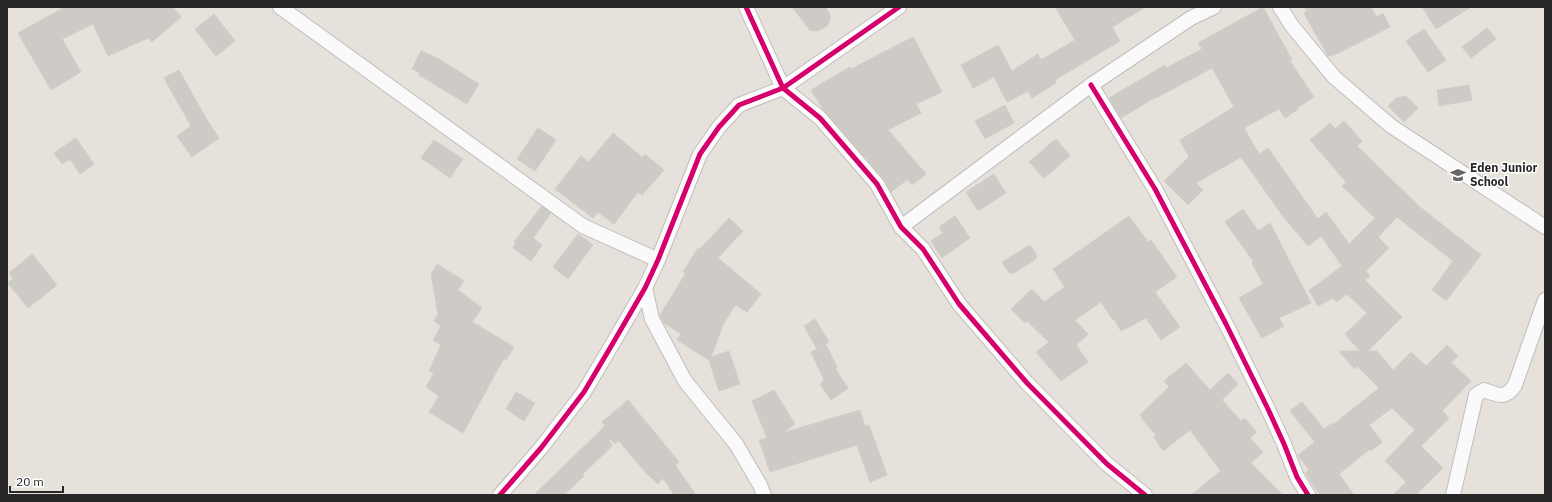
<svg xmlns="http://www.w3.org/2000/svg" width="1552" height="502" font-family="'IBM Plex Sans',sans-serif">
	<rect width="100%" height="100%" fill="#e6e1db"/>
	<g fill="#cecbc7" stroke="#d1cdc8">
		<path d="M 65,7 L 173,7 L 181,17 L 152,42 L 148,38 L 108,56 L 93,24 L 62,39 L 81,72 L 51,90 L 18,33 Z"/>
		<path d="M 792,7 L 825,7 L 830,14 L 830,20 L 827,26 L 822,29 L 818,31 L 810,30 Z"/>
		<path d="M 1055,7 L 1146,7 L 1112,27 L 1120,41 L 1055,80 L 1056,83 L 1032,98 L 1028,91 L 1007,102 L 994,77 L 973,88 L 961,65 L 998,45 L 1012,71 L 1038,54 L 1041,60 L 1075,40 Z"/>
		<path d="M 1263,7 L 1292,60 L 1290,61 L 1314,97 L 1297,108 L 1298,109 L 1285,118 L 1279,109 L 1244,128 L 1259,154 L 1268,148 L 1318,219 L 1326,212 L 1349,244 L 1375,218 L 1342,186 L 1346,182 L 1310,140 L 1330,123 L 1335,129 L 1344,121 L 1362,141 L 1357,146 L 1420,207 L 1481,255 L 1446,301 L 1432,290 L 1453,261 L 1397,217 L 1378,237 L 1389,248 L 1366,271 L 1370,276 L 1365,280 L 1402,317 L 1368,351 L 1377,351 L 1393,370 L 1411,352 L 1426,366 L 1447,345 L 1458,356 L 1451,362 L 1471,381 L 1442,411 L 1449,418 L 1421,446 L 1443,468 L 1416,495 L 1393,495 L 1406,482 L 1385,461 L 1415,430 L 1392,408 L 1369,425 L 1382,442 L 1371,451 L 1370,449 L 1339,474 L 1354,495 L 1320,495 L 1305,473 L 1309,470 L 1298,455 L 1315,442 L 1290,411 L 1302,402 L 1324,429 L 1332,423 L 1333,425 L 1379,388 L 1357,366 L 1354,369 L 1339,351 L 1360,351 L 1345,334 L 1367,313 L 1347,294 L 1336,302 L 1333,298 L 1318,306 L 1309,290 L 1318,284 L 1342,266 L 1321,236 L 1308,246 L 1282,215 L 1241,157 L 1196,183 L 1203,190 L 1188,205 L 1164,181 L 1189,157 L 1180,140 L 1234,107 L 1212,68 L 1156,98 L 1156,97 L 1121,118 L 1109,98 L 1165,65 L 1166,68 L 1202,49 L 1198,43 Z"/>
		<path d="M 1304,7 L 1371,7 L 1377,17 L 1383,13 L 1390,27 L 1332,56 L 1330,55 L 1328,56 L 1304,13 L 1307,11 Z"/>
		<path d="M 1422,7 L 1471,7 L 1436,29 Z"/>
		<path d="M 214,14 L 235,41 L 216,56 L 195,29 Z"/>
		<path d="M 1487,28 L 1496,39 L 1471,58 L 1462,47 Z"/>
		<path d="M 1424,29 L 1446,60 L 1428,72 L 1406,41 Z"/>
		<path d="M 913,37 L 942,92 L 916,104 L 921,113 L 888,130 L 926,174 L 912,185 L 908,179 L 891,192 L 884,179 L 823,109 L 811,90 L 850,67 L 851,69 Z"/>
		<path d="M 421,51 L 437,58 L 479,84 L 467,104 L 419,75 L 420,73 L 412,69 Z"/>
		<path d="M 179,70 L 207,120 L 219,138 L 192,157 L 177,136 L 191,126 L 164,78 Z"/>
		<path d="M 1469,85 L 1472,100 L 1439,106 L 1437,90 Z"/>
		<path d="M 1406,96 L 1418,108 L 1404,122 L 1388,106 L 1396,98 Z"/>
		<path d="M 1005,105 L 1014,123 L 985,139 L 975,121 Z"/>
		<path d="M 538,128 L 556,140 L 535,171 L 517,159 Z"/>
		<path d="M 613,133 L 642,157 L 645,154 L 664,170 L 642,195 L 638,192 L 614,224 L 598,212 L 593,218 L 555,189 L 581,156 L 589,162 Z"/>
		<path d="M 76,138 L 94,164 L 80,174 L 70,159 L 62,164 L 54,153 Z"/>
		<path d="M 1056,139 L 1070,156 L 1044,178 L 1029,162 Z"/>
		<path d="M 434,140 L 463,159 L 450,178 L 421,158 Z"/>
		<path d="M 994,174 L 1006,193 L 978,211 L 966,192 Z"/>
		<path d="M 542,206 L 551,213 L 533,238 L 542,245 L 531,261 L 513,248 L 516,243 L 514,242 Z"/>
		<path d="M 1243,209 L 1258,231 L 1270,223 L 1311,303 L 1279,318 L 1284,326 L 1262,338 L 1239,298 L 1263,284 L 1252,263 L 1254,262 L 1225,222 Z"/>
		<path d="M 955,216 L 970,238 L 942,258 L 931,241 L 943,233 L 939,227 Z"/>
		<path d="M 1129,216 L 1148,242 L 1151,240 L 1177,277 L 1155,292 L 1180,327 L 1161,340 L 1146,318 L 1121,331 L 1114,319 L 1113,320 L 1101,302 L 1075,320 L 1088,334 L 1076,345 L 1088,362 L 1061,381 L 1036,352 L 1049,342 L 1027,321 L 1025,323 L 1011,309 L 1032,289 L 1044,302 L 1065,287 L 1053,269 Z"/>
		<path d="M 729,218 L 743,231 L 718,258 L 761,294 L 747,312 L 735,305 L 723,325 L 711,357 L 729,351 L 740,384 L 719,391 L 709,360 L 677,340 L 681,334 L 664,323 L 660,315 L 686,273 L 683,272 L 698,248 L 700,249 Z"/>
		<path d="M 578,234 L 593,245 L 568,279 L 553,267 Z"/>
		<path d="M 1030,245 L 1036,254 L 1036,259 L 1014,273 L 1009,273 L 1002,262 Z"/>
		<path d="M 32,254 L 57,285 L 28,308 L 8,283 L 13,279 L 9,273 Z"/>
		<path d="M 437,264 L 464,281 L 458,290 L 482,308 L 472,322 L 514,347 L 506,360 L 504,358 L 463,433 L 429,412 L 439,396 L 426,387 L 434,373 L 429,371 L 441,345 L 433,340 L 441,326 L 434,321 L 438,314 L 431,274 Z"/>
		<path d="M 815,319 L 829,342 L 817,349 L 804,326 Z"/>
		<path d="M 826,345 L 837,367 L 835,368 L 848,388 L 831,400 L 820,384 L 824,380 L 811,352 Z"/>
		<path d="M 1186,363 L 1210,390 L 1228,373 L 1238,384 L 1222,400 L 1241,421 L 1244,418 L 1257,432 L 1250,438 L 1263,452 L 1251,463 L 1283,495 L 1191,495 L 1221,471 L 1190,430 L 1163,451 L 1154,437 L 1156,435 L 1147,425 L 1140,415 L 1169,387 L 1164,381 Z"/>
		<path d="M 774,390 L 795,424 L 782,433 L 860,410 L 865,426 L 869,425 L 887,475 L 870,482 L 857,445 L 770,472 L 759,440 L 767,438 L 752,401 Z"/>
		<path d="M 516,392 L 535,403 L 524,421 L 506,409 Z"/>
		<path d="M 628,400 L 679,462 L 675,465 L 696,495 L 674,495 L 663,478 L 658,484 L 647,474 L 618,440 L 615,444 L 608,437 L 612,446 L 582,475 L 584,476 L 564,495 L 534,495 L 605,426 L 602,422 Z"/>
	</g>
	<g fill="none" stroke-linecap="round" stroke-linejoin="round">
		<defs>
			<g id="street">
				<path d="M 280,7 L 583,226 L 658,260"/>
				<path d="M 746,7 L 783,88 L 820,118 L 877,184 L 901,227 L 923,249 L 959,304 L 1027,383 L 1107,464 L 1145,495"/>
				<path d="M 1280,7 L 1292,26 L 1334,77 L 1391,126 L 1545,227"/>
				<path d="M 1091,85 L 1155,189 L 1226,324 L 1268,409 L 1284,444 L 1297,477 L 1308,495"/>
				<path d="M 901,227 L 1091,85 L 1191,18 L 1214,7"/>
				<path d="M 645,288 L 652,319 L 685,381 L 736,444 L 760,485 L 764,495"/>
				<path d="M 500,495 L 541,448 L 584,392 L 613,343 L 645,288 L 658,260 L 700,154 L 719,127 L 739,105 L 783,88 L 899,7"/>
				<path d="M 1453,495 L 1476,395 L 1484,390 C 1498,395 1505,400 1515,385 L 1545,300"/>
			</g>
		</defs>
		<use href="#street" stroke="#bfbdbd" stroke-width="16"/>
		<use href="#street" stroke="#fbfafa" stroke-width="14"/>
		<defs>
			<g id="cycleway">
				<path d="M 746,7 L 783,88 L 820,118 L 877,184 L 901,227 L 923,249 L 959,304 L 1027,383 L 1107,464 L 1145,495"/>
				<path d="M 1091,85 L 1155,189 L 1226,324 L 1268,409 L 1284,444 L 1297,477 L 1308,495"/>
				<path d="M 500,495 L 541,448 L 584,392 L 613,343 L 645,288 L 658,260 L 700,154 L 719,127 L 739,105 L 783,88 L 899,7"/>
			</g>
		</defs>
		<use href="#cycleway" stroke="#fff" stroke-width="8"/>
		<use href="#cycleway" stroke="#d6006c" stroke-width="5"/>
	</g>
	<defs>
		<symbol id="school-bare" viewBox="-9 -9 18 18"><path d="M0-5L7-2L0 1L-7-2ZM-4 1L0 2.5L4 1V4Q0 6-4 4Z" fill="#6a6866" stroke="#fff" stroke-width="2.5" paint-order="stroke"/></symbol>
	</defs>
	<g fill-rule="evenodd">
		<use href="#school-bare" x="1447" y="164" width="22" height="22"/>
	</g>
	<g text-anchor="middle" stroke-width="3" stroke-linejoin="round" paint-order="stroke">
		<g font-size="12" font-weight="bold" fill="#272727" stroke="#fff" text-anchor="start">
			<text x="1470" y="172">Eden Junior<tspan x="1470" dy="14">School</tspan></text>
		</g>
	</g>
	<rect width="1552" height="502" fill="none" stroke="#272727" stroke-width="16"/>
	<path d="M10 486v6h53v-6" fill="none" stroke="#272727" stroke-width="2"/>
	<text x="16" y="486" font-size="12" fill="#272727" stroke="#ffffff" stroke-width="3" paint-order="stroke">20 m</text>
</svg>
